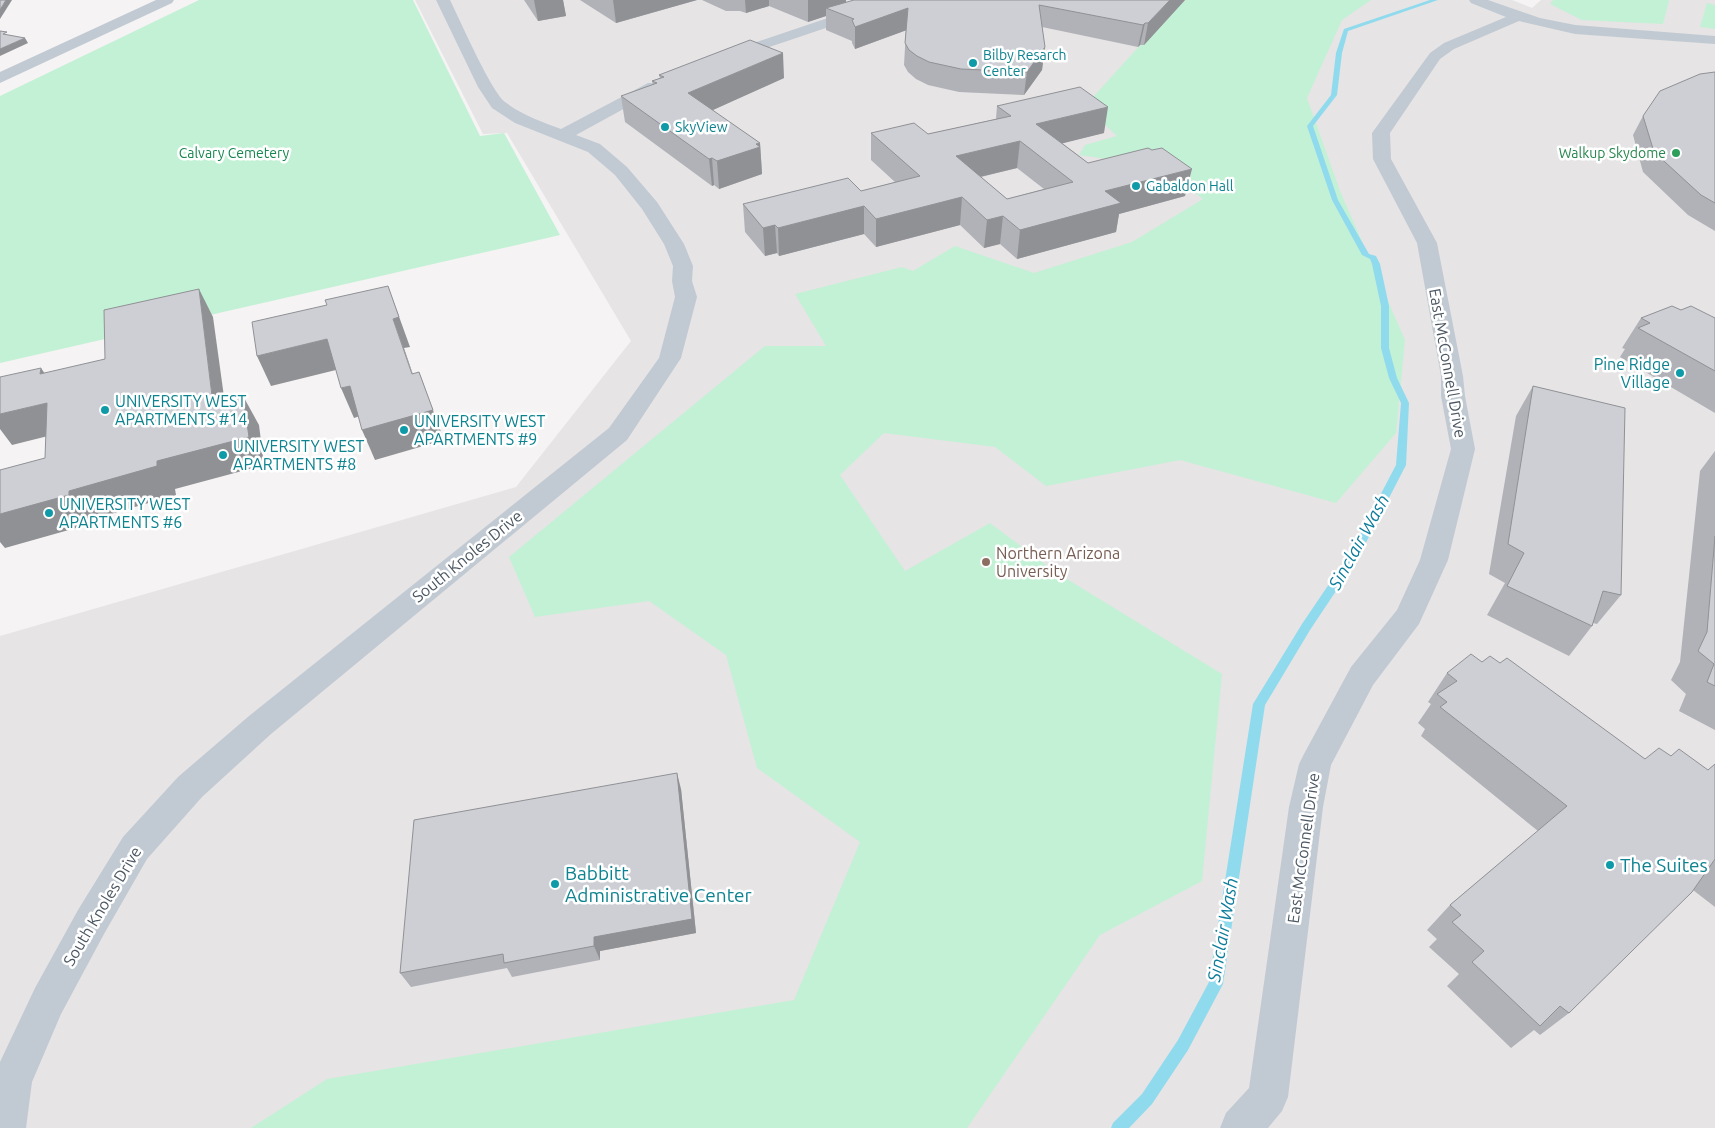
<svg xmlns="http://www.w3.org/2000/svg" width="1715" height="1128" font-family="Ubuntu,sans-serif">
	<rect width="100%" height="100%" fill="#f5f3f3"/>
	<path fill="#e6e4e5" d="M 415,0 L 1512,0 L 1532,8 L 1541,0 L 1715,0 L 1715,1128 L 0,1128 L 0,636 L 516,487 L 631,341 L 507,133 L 483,134 Z"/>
	<g fill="#c3f1d5">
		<path d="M 199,0 L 413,0 L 480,136 L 504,133 L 560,235 L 0,363 L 0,96 Z"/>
		<path d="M 1185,0 L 1371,0 L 1342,20 L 1307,98 L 1340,191 L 1405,340 L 1396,433 L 1336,503 L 1180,460 L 1046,486 L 995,447 L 884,433 L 840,475 L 905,571 L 990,523 L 1057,573 L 1222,674 L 1202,881 L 1100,935 L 967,1128 L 251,1128 L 327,1079 L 794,1000 L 860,842 L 757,768 L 726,655 L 649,601 L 535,617 L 509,557 L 765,346 L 826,346 L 795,294 L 902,267 L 913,271 L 955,246 L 1034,273 L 1132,242 L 1203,199 L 1162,167 L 1079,155 L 1085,145 L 1117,136 L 1085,106 L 1162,21 Z"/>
		<path d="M 1553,0 L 1668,0 L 1669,1 L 1663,24 L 1582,20 L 1550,4 Z"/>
		<path d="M 1707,3 L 1715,5 L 1715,29 L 1700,27 Z"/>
	</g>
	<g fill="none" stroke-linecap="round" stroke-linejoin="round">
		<path fill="#90daee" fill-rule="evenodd" d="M 1430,0 L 1438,0 L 1348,31 L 1342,53 L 1337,95 L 1313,126 L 1338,200 L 1369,254 L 1376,256 L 1380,264 L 1389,306 L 1389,348 L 1397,378 L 1409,403 L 1406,465 L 1358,558 L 1310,630 L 1265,705 L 1223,984 L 1188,1050 L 1152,1104 L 1129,1128 L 1111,1128 L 1113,1123 L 1142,1094 L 1178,1040 L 1209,982 L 1253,704 L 1302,624 L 1350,553 L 1396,465 L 1401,403 L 1389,378 L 1381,348 L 1381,306 L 1372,264 L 1370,259 L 1362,255 L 1332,200 L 1307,126 L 1331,95 L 1336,53 L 1344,29 Z"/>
		<g fill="#c1cad2" fill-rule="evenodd">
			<path d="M 156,0 L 174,0 L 172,3 L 0,83 L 0,72 Z"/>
			<path d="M 436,0 L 450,0 C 460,20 491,91 505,102 C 522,115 542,122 561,129 L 648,83 L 660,83 L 662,86 L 660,89 L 576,135 L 600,144 L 627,167 L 657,202 L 684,244 L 693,266 L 692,281 L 697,297 L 681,358 L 627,440 L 271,734 L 202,797 L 147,859 L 104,934 L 61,1014 L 32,1082 L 26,1128 L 0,1128 L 0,1062 L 35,988 L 78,910 L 123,837 L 178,777 L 249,716 L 609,428 L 659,358 L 675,297 L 672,281 L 673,266 L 664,244 L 642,209 L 615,175 L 588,152 L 515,123 L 492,108 L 478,87 Z"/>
			<path d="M 881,0 L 902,0 L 900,3 L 731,60 L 721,60 L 718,57 L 721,54 Z"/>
			<path d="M 1469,0 L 1488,0 L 1540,18 L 1575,25 L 1715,36 L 1715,44 L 1575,34 L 1519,21 L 1454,49 L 1440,59 L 1390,133 L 1391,159 L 1437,243 L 1463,376 L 1465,396 L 1475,449 L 1448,560 L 1419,624 L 1373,685 L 1331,765 L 1323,807 L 1288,1097 L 1282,1111 L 1268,1128 L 1220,1128 L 1226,1113 L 1249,1088 L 1289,807 L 1299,764 L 1304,754 L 1351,667 L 1397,610 L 1420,560 L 1451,449 L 1441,396 L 1441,376 L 1417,243 L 1373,159 L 1372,133 L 1430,53 L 1444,43 L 1506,17 L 1471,3 Z"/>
		</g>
	</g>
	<g fill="#b0b2b7" fill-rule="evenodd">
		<path d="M 524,0 L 563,0 L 566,16 L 538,21 Z"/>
		<path d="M 580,0 L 697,0 L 616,23 Z"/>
		<path d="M 702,0 L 846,0 L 846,2 L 1185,0 L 1144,45 L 1140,45 L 1138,47 L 1042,27 L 1045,47 L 1042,70 L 1024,95 L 959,92 L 928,85 L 916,79 L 908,72 L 904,65 L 906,30 L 855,49 L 852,43 L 852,41 L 826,30 L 826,16 L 808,22 L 769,6 L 746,13 L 740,11 L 726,11 Z"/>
		<path d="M 1715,72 L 1715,231 L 1688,215 L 1643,172 L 1633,135 L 1643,116 Z"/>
		<path d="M 659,75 L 784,78 L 712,110 L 760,143 L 762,174 L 719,189 L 714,185 L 712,186 L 625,122 L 621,96 L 653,85 L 652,81 L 660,78 Z"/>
		<path d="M 997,106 L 1104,133 L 1062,143 L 1088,163 L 1185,196 L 1119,214 L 1116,232 L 1017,259 L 1000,244 L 984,248 L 960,225 L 876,247 L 864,234 L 779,256 L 777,253 L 765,256 L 745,232 L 743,204 L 861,191 L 895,182 L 871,160 L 871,133 L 928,134 L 996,119 ZM 1017,168 L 1044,189 L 1007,199 L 981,177 Z"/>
		<path d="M 1681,310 L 1715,318 L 1715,413 L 1620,357 L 1625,349 L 1622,348 L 1641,318 Z"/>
		<path d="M 1533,386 L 1621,595 L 1597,624 L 1593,623 L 1592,626 L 1569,656 L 1487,615 L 1505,583 L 1489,574 L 1516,416 Z"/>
		<path d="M 1715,451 L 1715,730 L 1679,711 L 1686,694 L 1671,680 L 1680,662 L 1700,471 Z"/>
		<path d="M 1482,662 L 1500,663 L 1645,759 L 1671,756 L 1708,770 L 1715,764 L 1715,907 L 1693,890 L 1569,1013 L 1540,1035 L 1534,1030 L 1511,1048 L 1447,986 L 1459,974 L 1429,947 L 1437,939 L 1427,930 L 1450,905 L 1538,831 L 1421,736 L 1425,729 L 1418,723 L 1431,704 L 1428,702 L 1447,673 Z"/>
		<path d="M 681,789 L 696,933 L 600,951 L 600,960 L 512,977 L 507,968 L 411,987 L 400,973 Z"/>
	</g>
	<g fill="#909195">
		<path d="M 6,0 L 12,0 L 0,19 L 0,10 Z"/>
		<path d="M 534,0 L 563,0 L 566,16 L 538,21 Z"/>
		<path d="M 613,0 L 697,0 L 616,23 Z"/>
		<path d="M 745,0 L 769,0 L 769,6 L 746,13 Z"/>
		<path d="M 808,0 L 846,0 L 846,10 L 826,8 L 826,16 L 808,22 Z"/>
		<path d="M 1170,0 L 1185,0 L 1144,45 L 1148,23 Z"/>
		<path d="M 908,8 L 907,30 L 855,49 L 855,27 Z"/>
		<path d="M 1145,23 L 1140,45 L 1138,47 L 1143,25 Z"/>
		<path d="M 25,38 L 28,43 L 0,56 L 0,49 Z"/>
		<path d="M 1045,47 L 1042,70 L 1024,95 L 1027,72 Z"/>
		<path d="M 783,53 L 784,78 L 691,120 L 688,93 Z"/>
		<path d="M 1108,107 L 1104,133 L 1032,151 L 1036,124 Z"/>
		<path d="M 1020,141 L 1017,168 L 954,183 L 956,156 Z"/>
		<path d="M 760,143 L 762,174 L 719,189 L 717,161 Z"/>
		<path d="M 712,158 L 714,185 L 712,186 L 709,159 Z"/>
		<path d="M 1192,169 L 1185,196 L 1119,214 L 1116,232 L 1017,259 L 1020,230 L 1105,191 Z"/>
		<path d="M 962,197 L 960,225 L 876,247 L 876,219 Z"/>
		<path d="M 864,206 L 864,234 L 779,256 L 778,228 Z"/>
		<path d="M 1003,216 L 1000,244 L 984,248 L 987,220 Z"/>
		<path d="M 775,225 L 777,253 L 765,256 L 763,228 Z"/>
		<path d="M 388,286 L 410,347 L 404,348 L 423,404 L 393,319 Z"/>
		<path d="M 199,289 L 213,317 L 229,433 L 213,404 Z"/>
		<path d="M 327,339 L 340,369 L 271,386 L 257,356 Z"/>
		<path d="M 41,368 L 60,396 L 40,374 Z"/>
		<path d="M 419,372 L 444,440 L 375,460 L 362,430 Z"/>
		<path d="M 350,386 L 363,415 L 354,418 L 341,388 Z"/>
		<path d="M 243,396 L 259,425 L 264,465 L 175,489 L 176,495 L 90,520 L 90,524 L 5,548 L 0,542 L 0,514 L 157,461 Z"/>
		<path d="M 47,403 L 68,431 L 12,445 L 0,429 L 0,414 Z"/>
		<path d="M 677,773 L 681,789 L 696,933 L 600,951 L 600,960 L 594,946 L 594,937 Z"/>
	</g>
	<g fill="#cdcfd5" stroke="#909195" fill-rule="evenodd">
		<path d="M 0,0 L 6,0 L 0,10 Z"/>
		<path d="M 854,0 L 1170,0 L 1148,23 L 1145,23 L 1143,25 L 1039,5 L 1045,47 L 1027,72 L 961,69 L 929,62 L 917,56 L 909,50 L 905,43 L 908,8 L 855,27 L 852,20 L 854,19 L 826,8 Z"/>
		<path d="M 0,31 L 7,32 L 3,34 L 25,38 L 0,49 Z"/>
		<path d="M 750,40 L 783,53 L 688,93 L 760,143 L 756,144 L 760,147 L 717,161 L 712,158 L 709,159 L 621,96 L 657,83 L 652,81 L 664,77 L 659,75 Z"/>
		<path d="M 1715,72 L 1715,203 L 1701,195 L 1654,152 L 1643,116 L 1660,91 L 1700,74 Z"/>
		<path d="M 1080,87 L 1108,107 L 1036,124 L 1088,163 L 1148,148 L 1152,150 L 1162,148 L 1192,169 L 1105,191 L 1121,203 L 1020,230 L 1003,216 L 987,220 L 962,197 L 876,219 L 864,206 L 778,228 L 775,225 L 763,228 L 743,204 L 848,178 L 861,191 L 920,176 L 871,133 L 914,123 L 928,134 L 1011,116 L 997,106 ZM 1020,141 L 1073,182 L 1007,199 L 956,156 Z"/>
		<path d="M 388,286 L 399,317 L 393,319 L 412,374 L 419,372 L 433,410 L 362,430 L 350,386 L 341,388 L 327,339 L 257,356 L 252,322 L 327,305 L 325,300 Z"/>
		<path d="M 199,289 L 213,404 L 243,396 L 249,437 L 157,461 L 157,466 L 69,491 L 69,495 L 0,514 L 0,470 L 45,458 L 47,403 L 0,414 L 0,377 L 41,368 L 40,374 L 105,359 L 104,310 Z"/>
		<path d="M 1672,306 L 1681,310 L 1691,306 L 1715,318 L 1715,371 L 1638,328 L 1650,323 L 1641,318 Z"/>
		<path d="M 1533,386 L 1625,408 L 1621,595 L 1603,591 L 1592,626 L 1507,586 L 1524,553 L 1508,544 Z"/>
		<path d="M 1715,536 L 1715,686 L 1707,682 L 1714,664 L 1698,651 L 1707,632 Z"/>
		<path d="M 1471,654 L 1482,662 L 1490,656 L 1500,663 L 1507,658 L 1645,759 L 1659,748 L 1671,756 L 1679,749 L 1708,770 L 1715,764 L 1715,859 L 1692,892 L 1569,1013 L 1560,1006 L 1540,1026 L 1472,962 L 1484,951 L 1452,922 L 1461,915 L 1450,905 L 1567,806 L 1440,707 L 1447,702 L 1437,694 L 1457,681 L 1447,673 Z"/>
		<path d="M 677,773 L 692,919 L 594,937 L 594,946 L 504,963 L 503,954 L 400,973 L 414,820 Z"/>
	</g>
	<g fill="#0f9aa8" stroke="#fff" stroke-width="2">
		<circle cx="973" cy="63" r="5"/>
		<circle cx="665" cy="127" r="5"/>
		<circle cx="1136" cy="186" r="5"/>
		<circle cx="1680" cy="373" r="5"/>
		<circle cx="105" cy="410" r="5"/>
		<circle cx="404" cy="430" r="5"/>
		<circle cx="223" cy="455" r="5"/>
		<circle cx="49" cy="513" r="5"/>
		<circle cx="1610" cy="865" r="5"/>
		<circle cx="555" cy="884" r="5"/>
	</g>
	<circle fill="#2e9e5b" stroke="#fff" stroke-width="2" cx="1676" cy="153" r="5"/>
	<circle fill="#8d6e63" stroke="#fff" stroke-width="2" cx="986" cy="562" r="5"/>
	<g text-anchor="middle" stroke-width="5" stroke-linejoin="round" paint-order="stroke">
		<g font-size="14" fill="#0d838f" stroke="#fff" text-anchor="start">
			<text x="983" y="60">Bilby Resarch<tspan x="983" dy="16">Center</tspan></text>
			<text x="675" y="132">SkyView</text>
			<text x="1146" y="191">Gabaldon Hall</text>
		</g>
		<g font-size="14" fill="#17864f" stroke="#fff">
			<text x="234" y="158">Calvary Cemetery</text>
		</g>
		<g font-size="14" fill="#27864d" stroke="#fff" text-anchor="end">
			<text x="1666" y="158">Walkup Skydome</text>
		</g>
		<g font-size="16" fill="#4a5661" stroke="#fff">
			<text transform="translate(1448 363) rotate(80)" y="6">East McConnell Drive</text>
			<text transform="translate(467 556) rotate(-39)" y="6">South Knoles Drive</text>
			<text transform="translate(1303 848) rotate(-82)" y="6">East McConnell Drive</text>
			<text transform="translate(102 906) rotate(-59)" y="6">South Knoles Drive</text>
		</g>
		<g font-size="16" fill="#0d838f" stroke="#fff" text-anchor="start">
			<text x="1670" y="370" text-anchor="end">Pine Ridge<tspan x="1670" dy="18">Village</tspan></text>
			<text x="115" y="407">UNIVERSITY WEST<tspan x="115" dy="18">APARTMENTS #14</tspan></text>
			<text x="414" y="427">UNIVERSITY WEST<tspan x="414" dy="18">APARTMENTS #9</tspan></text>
			<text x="233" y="452">UNIVERSITY WEST<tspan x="233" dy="18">APARTMENTS #8</tspan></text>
			<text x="59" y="510">UNIVERSITY WEST<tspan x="59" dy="18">APARTMENTS #6</tspan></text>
		</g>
		<g font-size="16" fill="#785e54" stroke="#fff" text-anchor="start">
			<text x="996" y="559">Northern Arizona<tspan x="996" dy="18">University</tspan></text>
		</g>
		<g font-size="18" font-style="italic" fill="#0c7c9b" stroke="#fff">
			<text transform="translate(1359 542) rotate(-61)" y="6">Sinclair Wash</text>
			<text transform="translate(1223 930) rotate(-80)" y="6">Sinclair Wash</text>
		</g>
		<g font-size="19" fill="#0d838f" stroke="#fff" text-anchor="start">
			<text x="1620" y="872">The Suites</text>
			<text x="565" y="880">Babbitt<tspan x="565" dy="22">Administrative Center</tspan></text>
		</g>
	</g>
</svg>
